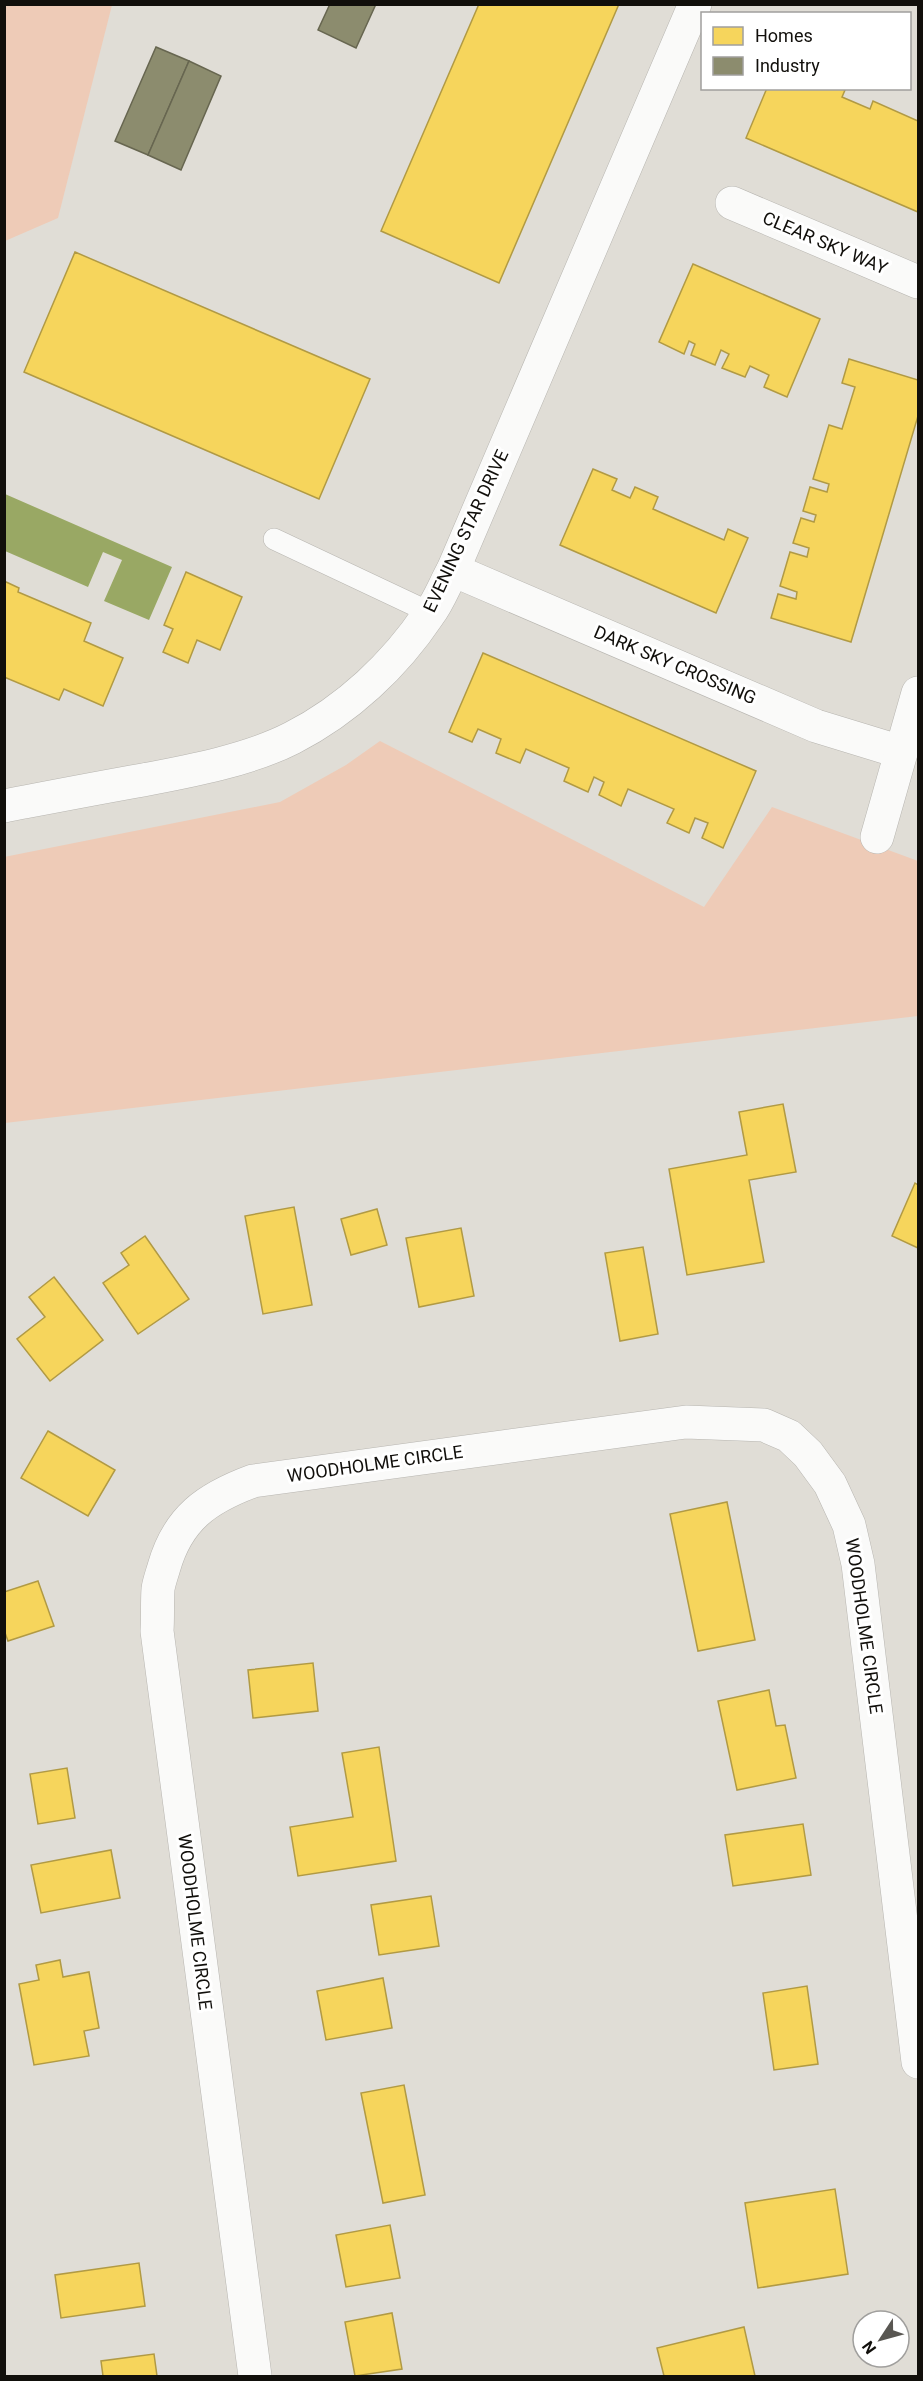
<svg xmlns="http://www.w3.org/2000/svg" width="923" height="2381" font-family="Roboto,sans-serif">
	<rect width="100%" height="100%" fill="#e0ddd6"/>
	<g fill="#eecbb7">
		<path d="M 5,4 L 112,5 L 58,218 L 5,241 Z"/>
		<path d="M 380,741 L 704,907 L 772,807 L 918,861 L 918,1016 L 5,1123 L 4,857 L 280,802 L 346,765 Z"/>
	</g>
	<path fill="#99a864" d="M 5,494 L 172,567 L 149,620 L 104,601 L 122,560 L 103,552 L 88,587 L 5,551 Z"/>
	<g fill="#f6d55c" stroke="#b19a44" stroke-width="1.5">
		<path d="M 479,4 L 619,4 L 499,283 L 381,231 Z"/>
		<path d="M 767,88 L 841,88 L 845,90 L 842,97 L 870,109 L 873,101 L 918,121 L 918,212 L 746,138 Z"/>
		<path d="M 75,252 L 370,379 L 319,499 L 24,372 Z"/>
		<path d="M 693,264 L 820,319 L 787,397 L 764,387 L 769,375 L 750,366 L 745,377 L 722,368 L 729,354 L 721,350 L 715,365 L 691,355 L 695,344 L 689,341 L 684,354 L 659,342 Z"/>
		<path d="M 849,359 L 918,380 L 918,416 L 851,642 L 771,618 L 778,594 L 796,599 L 797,592 L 780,586 L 790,552 L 807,557 L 809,548 L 793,543 L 801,518 L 814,522 L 816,515 L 803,511 L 810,487 L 827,492 L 829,484 L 813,479 L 829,425 L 842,429 L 855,387 L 842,383 Z"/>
		<path d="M 593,469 L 617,479 L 612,490 L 630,498 L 635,487 L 658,497 L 653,509 L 724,540 L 728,529 L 748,538 L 716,613 L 560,545 Z"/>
		<path d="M 186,572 L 242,597 L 220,650 L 197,640 L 188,663 L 163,652 L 173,629 L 164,625 Z"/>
		<path d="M 4,581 L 19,588 L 18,592 L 91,623 L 84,641 L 123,658 L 103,706 L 64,689 L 59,700 L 4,677 Z"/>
		<path d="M 483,653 L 756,771 L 723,848 L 702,838 L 708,823 L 695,818 L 689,833 L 667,823 L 674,809 L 628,789 L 621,806 L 599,795 L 604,782 L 594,777 L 588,792 L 564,781 L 569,768 L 526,749 L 520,763 L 496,753 L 501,739 L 478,729 L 472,742 L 449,732 Z"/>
		<path d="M 783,1104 L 796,1172 L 749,1180 L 764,1262 L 687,1275 L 669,1169 L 747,1155 L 739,1112 Z"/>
		<path d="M 915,1183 L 918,1185 L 918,1248 L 892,1236 Z"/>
		<path d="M 294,1207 L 312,1305 L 263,1314 L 245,1216 Z"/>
		<path d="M 377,1209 L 387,1245 L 351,1255 L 341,1219 Z"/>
		<path d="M 461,1228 L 474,1296 L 419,1307 L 406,1238 Z"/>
		<path d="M 145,1236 L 189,1299 L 138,1334 L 103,1283 L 129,1265 L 121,1253 Z"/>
		<path d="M 643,1247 L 658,1334 L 620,1341 L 605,1253 Z"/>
		<path d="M 54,1277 L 103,1340 L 50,1381 L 17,1339 L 45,1317 L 29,1297 Z"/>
		<path d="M 48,1431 L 115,1470 L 88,1516 L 21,1478 Z"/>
		<path d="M 727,1502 L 755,1640 L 698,1651 L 670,1514 Z"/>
		<path d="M 38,1581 L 54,1626 L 8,1641 L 4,1630 L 4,1592 Z"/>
		<path d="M 313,1663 L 318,1711 L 253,1718 L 248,1670 Z"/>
		<path d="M 769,1690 L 776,1726 L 785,1725 L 796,1778 L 737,1790 L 718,1701 Z"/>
		<path d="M 379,1747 L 396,1861 L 298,1876 L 290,1827 L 353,1817 L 342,1753 Z"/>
		<path d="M 67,1768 L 75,1818 L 38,1824 L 30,1774 Z"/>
		<path d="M 803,1824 L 811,1875 L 733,1886 L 725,1835 Z"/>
		<path d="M 111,1850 L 120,1898 L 41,1913 L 31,1865 Z"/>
		<path d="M 431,1896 L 439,1946 L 379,1955 L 371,1905 Z"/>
		<path d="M 60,1960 L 63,1977 L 89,1972 L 99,2028 L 84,2031 L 89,2056 L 34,2065 L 19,1984 L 39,1980 L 36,1965 Z"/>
		<path d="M 383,1978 L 392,2028 L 326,2040 L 317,1991 Z"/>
		<path d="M 807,1986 L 818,2064 L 774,2070 L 763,1993 Z"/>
		<path d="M 404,2085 L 425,2195 L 383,2203 L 361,2093 Z"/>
		<path d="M 835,2189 L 848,2274 L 758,2288 L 745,2203 Z"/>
		<path d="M 390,2225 L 400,2278 L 346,2287 L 336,2235 Z"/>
		<path d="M 139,2263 L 145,2306 L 61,2318 L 55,2275 Z"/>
		<path d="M 392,2313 L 402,2369 L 355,2376 L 345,2322 Z"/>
		<path d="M 744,2327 L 755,2376 L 664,2376 L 657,2348 Z"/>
		<path d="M 154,2354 L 157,2376 L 103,2376 L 101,2361 Z"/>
	</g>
	<g fill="#8c8c6e" stroke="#676650" stroke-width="1.5">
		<path d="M 330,4 L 376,4 L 356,48 L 318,30 Z"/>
		<path d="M 156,47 L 189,61 L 148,155 L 115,141 Z"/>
		<path d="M 189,61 L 221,76 L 181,170 L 148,155 Z"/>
	</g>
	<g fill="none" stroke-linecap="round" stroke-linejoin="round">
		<defs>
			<path id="lane" d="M 274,539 L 431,613"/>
			<g id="street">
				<path d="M 732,203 L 918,282"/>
				<path d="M 453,570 L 816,726 L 901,752"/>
				<path d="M 4,806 C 51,797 97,788 143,780 C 191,771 249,760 292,738 C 347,710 395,665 429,614 C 439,601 445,584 453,570 L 695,4"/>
				<path d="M 877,837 L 918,693"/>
				<path d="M 255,2376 L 157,1631 C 158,1617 157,1603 158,1589 C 159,1582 162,1574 164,1567 C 178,1518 207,1498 253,1481 L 686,1422 L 764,1425 L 789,1436 L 808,1454 L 830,1484 L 849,1525 L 858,1564 L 918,2062"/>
			</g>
		</defs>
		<use href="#lane" stroke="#b7b5b0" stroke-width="22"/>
		<use href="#street" stroke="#b7b5b0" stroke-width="34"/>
		<use href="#lane" stroke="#fafaf9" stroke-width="21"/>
		<use href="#street" stroke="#fafaf9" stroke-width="33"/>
	</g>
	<g text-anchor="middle" stroke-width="6" stroke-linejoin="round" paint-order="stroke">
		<g font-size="18" fill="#110f0b" stroke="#fff">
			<text transform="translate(825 243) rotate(23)" y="6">CLEAR SKY WAY</text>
			<text transform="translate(466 531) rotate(-65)" y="6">EVENING STAR DRIVE</text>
			<text transform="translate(675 665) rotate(23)" y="6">DARK SKY CROSSING</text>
			<text transform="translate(375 1464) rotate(-8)" y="6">WOODHOLME CIRCLE</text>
			<text transform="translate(864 1626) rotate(82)" y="6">WOODHOLME CIRCLE</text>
			<text transform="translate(195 1922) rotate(83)" y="6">WOODHOLME CIRCLE</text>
		</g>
	</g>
	<rect width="923" height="2381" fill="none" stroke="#110f0b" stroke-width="12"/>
	<rect x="701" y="12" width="210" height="78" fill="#ffffff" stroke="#a09f9d" stroke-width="1.5"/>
	<rect x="713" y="27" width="30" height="18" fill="#f6d55c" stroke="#a09f9d" stroke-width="1.5"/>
	<text x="755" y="42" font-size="18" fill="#110f0b">Homes</text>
	<rect x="713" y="57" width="30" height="18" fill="#8c8c6e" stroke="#a09f9d" stroke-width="1.5"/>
	<text x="755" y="72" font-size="18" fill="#110f0b">Industry</text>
	<g transform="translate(881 2339) rotate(234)"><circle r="28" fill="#ffffff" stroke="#a09f9d" stroke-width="1.5"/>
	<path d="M0-4.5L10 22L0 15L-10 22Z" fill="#595752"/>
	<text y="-9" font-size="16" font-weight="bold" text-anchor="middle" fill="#110f0b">N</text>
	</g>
</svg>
